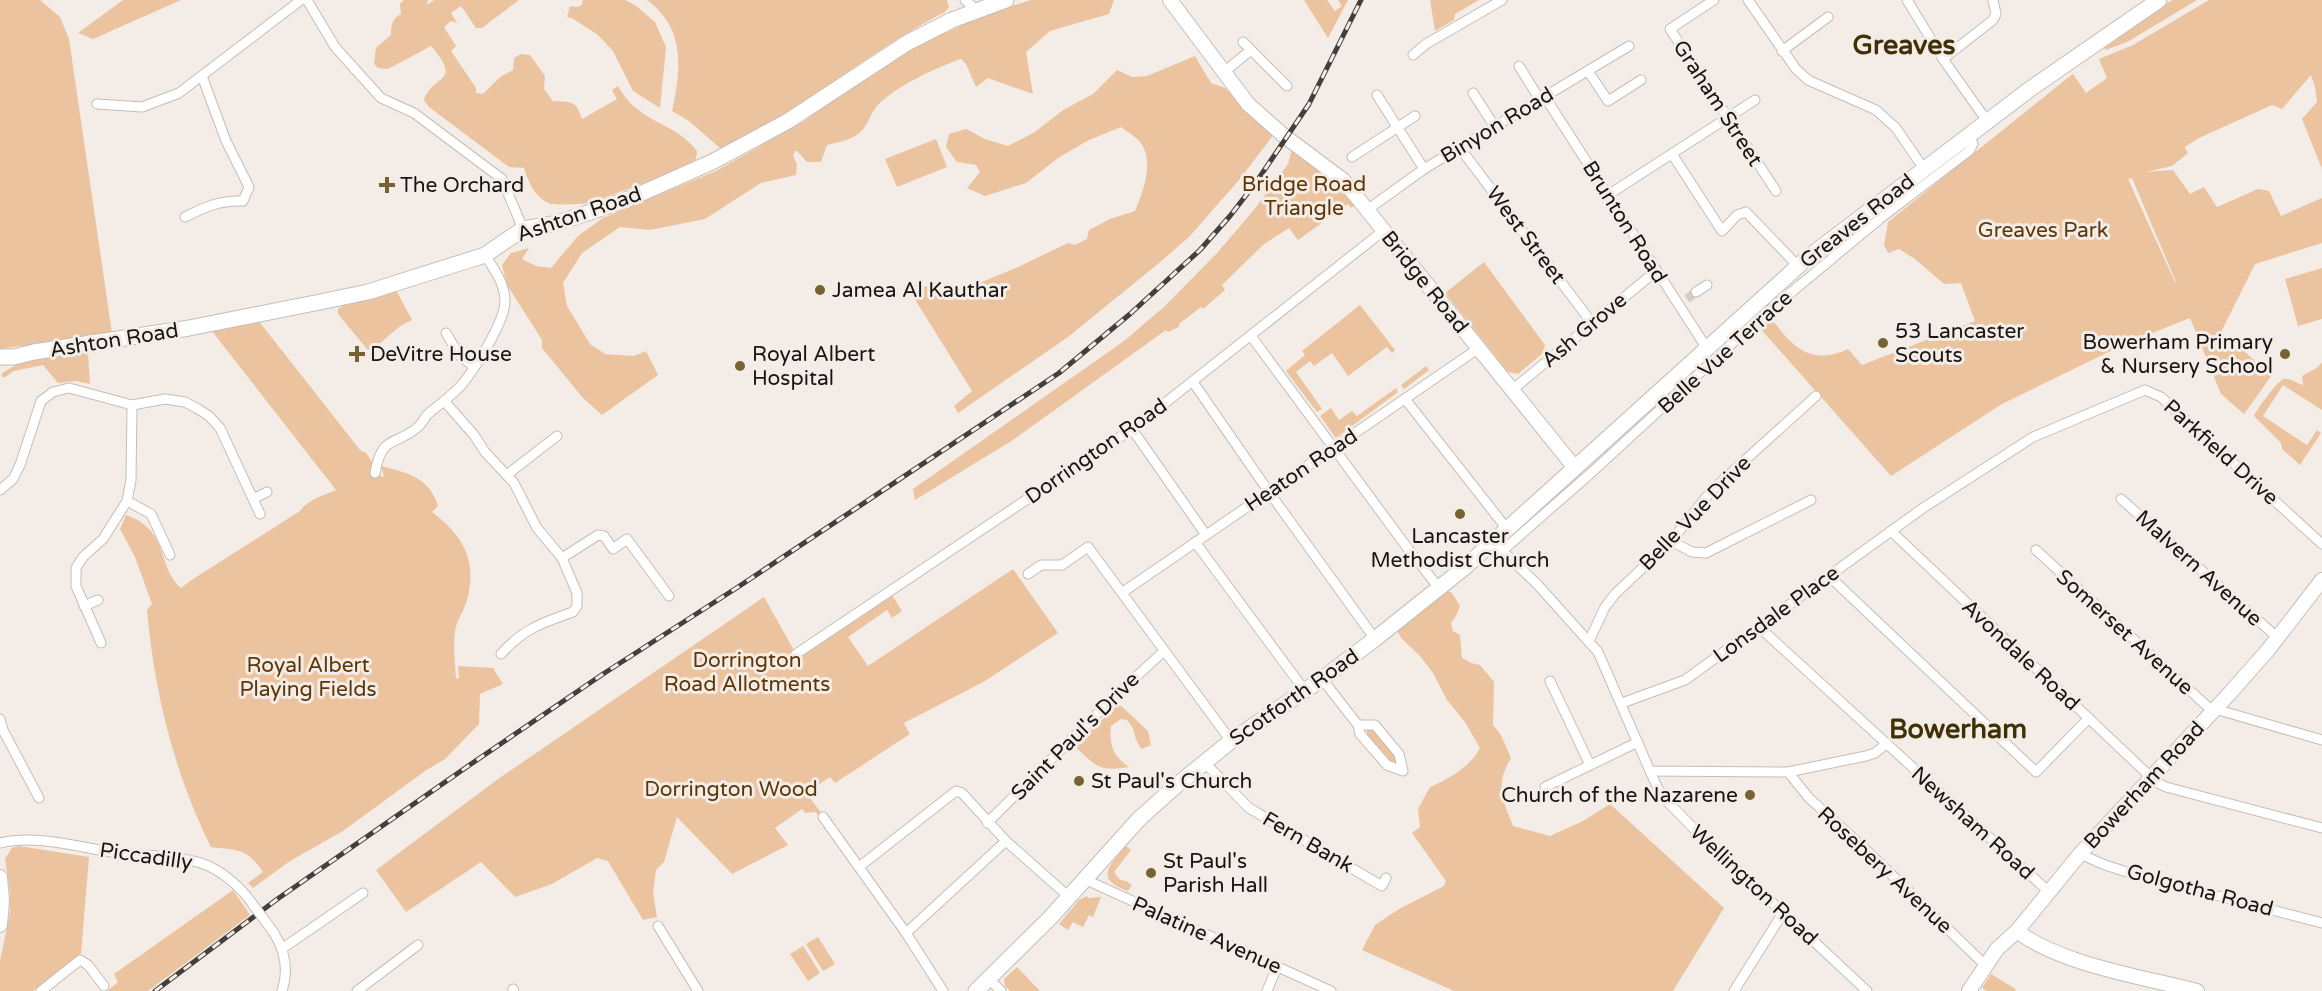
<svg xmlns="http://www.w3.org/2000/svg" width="2322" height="991" font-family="'Varela Round',sans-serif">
	<rect width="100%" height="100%" fill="#f4ede7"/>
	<g fill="#ebc39f" fill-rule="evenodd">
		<path d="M 0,0 L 40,0 L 60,17 L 69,39 L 112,333 L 0,349 Z"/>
		<path d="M 123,0 L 181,0 L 93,39 L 78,33 Z"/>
		<path d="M 404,0 L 428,0 L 427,5 L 434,0 L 519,0 L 482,28 L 476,28 L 461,6 L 451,13 L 457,23 L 451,21 L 444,27 L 456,46 L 451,51 L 476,88 L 476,93 L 483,94 L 500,77 L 513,70 L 514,58 L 521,54 L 530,55 L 545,76 L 544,89 L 553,101 C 571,102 576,100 582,119 L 617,99 L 612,90 L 618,86 C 623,94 628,102 636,108 C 656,125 678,127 697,151 L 696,159 C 682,170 608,197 588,203 C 584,204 556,205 551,204 C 536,199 528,182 524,168 L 509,167 L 429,107 L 424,100 C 432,74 464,84 431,46 L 388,69 L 378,68 L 374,64 L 376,48 L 391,35 C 391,26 392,18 401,14 L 400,4 Z"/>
		<path d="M 583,0 L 625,0 L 635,5 L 655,22 L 666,47 L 660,108 L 633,91 L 613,51 L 598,35 L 572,18 L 567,17 L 570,6 L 577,7 L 582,5 Z"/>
		<path d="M 647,0 L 947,0 L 949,7 L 945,12 C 867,52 801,111 721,149 L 689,121 L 672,111 C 681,69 686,29 647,0 Z"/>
		<path d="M 1031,0 L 1114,0 L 1109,14 L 1050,31 L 1026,52 L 1033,94 L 988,78 L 976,87 L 966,64 L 961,59 C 935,68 894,87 876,107 C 871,113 869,122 864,128 C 857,139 839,142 827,145 L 821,162 L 807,162 L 796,150 L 793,156 L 797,164 L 796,175 L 761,183 L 705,219 L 650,230 L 620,227 L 582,253 L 563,283 L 567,306 L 590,344 L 605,354 L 634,356 L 646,351 L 658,375 L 602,415 L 583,398 L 542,348 L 542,340 L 507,285 L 502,265 L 511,253 L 529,248 L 522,259 L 536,266 L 551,268 L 578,236 L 603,218 L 716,171 L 804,121 L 857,83 L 914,47 L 989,13 Z"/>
		<path d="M 1304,0 L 1327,0 L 1335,11 L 1342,6 L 1338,0 L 1348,0 L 1328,38 Z"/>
		<path d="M 1430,0 L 1479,0 L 1455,14 L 1454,20 L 1435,31 Z"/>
		<path d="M 2172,0 L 2197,0 L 2129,41 L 2106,50 L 2103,47 Z"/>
		<path d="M 2209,0 L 2322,0 L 2322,169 L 2302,119 L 2317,102 L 2315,87 L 2311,75 L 2282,109 L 2272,105 L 2197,139 L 2185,147 L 2188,153 L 2172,166 L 2146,172 L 2173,170 L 2190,194 L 2204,187 L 2217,207 L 2258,189 L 2269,191 L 2281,216 L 2322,198 L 2322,243 L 2255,264 L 2221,332 L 2272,375 L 2244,414 L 2221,394 L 2190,318 L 2127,343 L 2002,404 L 1891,476 L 1758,326 L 1764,321 L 1770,323 L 1774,322 C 1795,350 1813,365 1848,349 L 1862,365 L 1975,321 L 1961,283 L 1944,284 L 1915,259 L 1899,249 L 1888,253 L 1884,245 L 1888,222 L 2070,76 L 2073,74 L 2086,93 L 2107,78 L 2099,59 L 2133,45 ZM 2132,178 L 2176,282 L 2175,282 L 2128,179 Z"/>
		<path d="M 1195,56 L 1211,83 L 1225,88 L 1256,120 L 1274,134 L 1239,180 L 1189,237 L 1159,263 L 1068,337 L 958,413 L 954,406 L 972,391 L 914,298 L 912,284 L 929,287 L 948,296 L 1016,268 L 1068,243 L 1075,245 L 1087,239 L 1089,230 L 1110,219 L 1135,211 C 1143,192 1155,161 1140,142 C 1135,136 1126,131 1121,127 L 1087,141 L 1058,158 L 1026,183 L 985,196 L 967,188 L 980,172 L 976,165 L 957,162 L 946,147 L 949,134 L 966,129 L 985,139 L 1008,146 L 1035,132 L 1063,110 L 1093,94 L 1117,70 L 1132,77 L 1147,76 Z"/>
		<path d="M 936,139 L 947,167 L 897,187 L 885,159 Z"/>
		<path d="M 1292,149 L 1345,190 L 1354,206 L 1351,208 L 1348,204 L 1298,240 L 1289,228 L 1264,244 L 1222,285 L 1225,290 L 1203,309 L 1201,307 L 1179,324 L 1179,327 L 1168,332 L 1166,330 L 1013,440 L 915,500 L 913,489 L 1124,341 L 1165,306 L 1217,253 L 1253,211 L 1288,164 Z"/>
		<path d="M 1484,262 L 1545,345 L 1543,353 L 1518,374 L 1508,372 L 1445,293 Z"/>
		<path d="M 2322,268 L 2322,319 L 2298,326 L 2285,279 Z"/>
		<path d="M 396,290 L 412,320 L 399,327 L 371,351 L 367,349 L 338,314 L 338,309 L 344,305 Z"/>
		<path d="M 1360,305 L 1395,350 L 1392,353 L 1387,347 L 1348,376 L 1332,353 L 1314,366 L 1310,361 L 1296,372 L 1322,409 L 1317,412 L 1286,371 L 1305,355 L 1302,351 Z"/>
		<path d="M 258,320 L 360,450 L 366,453 L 381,476 L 384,477 L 381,466 C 408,473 429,477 438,506 L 432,512 C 461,534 477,558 468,596 C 466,608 457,619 455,631 C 453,646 455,663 456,678 L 459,679 L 458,666 L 493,668 L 503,684 L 480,694 L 479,724 L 445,759 L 425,771 L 343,831 L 290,861 L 253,888 L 248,883 L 263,872 C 247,848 237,850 211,847 C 174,773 154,691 147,610 L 152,604 L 135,557 L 120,529 L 126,515 C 169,529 157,567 181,588 L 190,581 L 300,511 C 307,500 324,495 336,490 L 211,330 Z"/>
		<path d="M 88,352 L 90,384 L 76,381 L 58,383 L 43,365 L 14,371 L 4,378 L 1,374 C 27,355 57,355 88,352 Z"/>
		<path d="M 2322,362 L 2322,410 L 2283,385 L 2263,416 L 2307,445 L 2317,430 L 2321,433 L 2300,465 L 2282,449 L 2281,443 L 2254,416 C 2256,410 2278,380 2284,379 C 2290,378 2297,383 2303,385 L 2302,376 L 2318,367 Z"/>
		<path d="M 1426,366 L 1429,370 L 1404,389 L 1401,385 Z"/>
		<path d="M 1396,388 L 1398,392 L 1336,438 L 1320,416 L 1331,408 L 1339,420 L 1352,411 L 1357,416 Z"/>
		<path d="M 1013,569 L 1058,633 L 985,681 L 904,723 L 910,734 L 835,783 L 830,777 L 806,793 L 824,816 L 822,818 L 815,812 L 805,813 L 802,809 L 775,828 L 788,845 L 732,874 L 677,817 L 664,862 L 656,870 L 653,893 L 657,917 L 643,920 L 608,861 L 597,858 L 552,884 L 515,897 L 481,862 L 406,912 L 376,870 L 498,779 L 764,597 L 796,654 L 890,592 L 902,611 L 892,618 L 887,610 L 848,637 L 868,666 Z"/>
		<path d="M 1446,590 L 1452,593 L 1460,606 L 1456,616 L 1451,623 L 1453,631 L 1460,635 L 1462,658 L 1471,663 L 1480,665 L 1494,682 L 1493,725 L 1501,735 L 1511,758 C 1495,785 1502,798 1513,826 L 1550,836 L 1583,821 L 1610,804 L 1724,908 L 1673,991 L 1454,991 L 1362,950 L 1375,925 L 1399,909 L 1444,886 L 1446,881 L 1412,833 L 1420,827 L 1418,809 L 1430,787 C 1449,779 1471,766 1480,748 L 1465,722 L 1447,700 L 1433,673 L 1420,656 L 1401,638 L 1397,630 Z"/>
		<path d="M 1119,704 L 1148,731 L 1151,745 L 1142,749 C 1132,738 1138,732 1127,720 L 1121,719 L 1111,726 C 1109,746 1113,756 1129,767 C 1097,772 1097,766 1074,746 Z"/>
		<path d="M 1367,729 L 1374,730 L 1395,756 L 1396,762 L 1389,761 L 1367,736 Z"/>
		<path d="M 19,846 L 89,857 L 81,954 L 33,991 L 0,991 L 0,961 L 10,913 L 10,892 L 5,859 L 12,848 Z"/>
		<path d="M 1126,846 L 1131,850 L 1114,872 L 1120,880 L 1126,881 L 1132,885 L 1128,891 C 1095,879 1108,867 1126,846 Z"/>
		<path d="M 233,890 L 250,915 L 148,991 L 107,991 L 118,982 L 114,974 Z"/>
		<path d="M 1087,896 L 1088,898 L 1101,897 L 1093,917 L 1089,915 L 1083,927 L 1073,922 L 1068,930 L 1059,924 L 1079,900 Z"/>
		<path d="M 818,937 L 835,964 L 823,971 L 806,944 Z"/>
		<path d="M 803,946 L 820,973 L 808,981 L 790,954 Z"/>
		<path d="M 1017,967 L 1040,991 L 1010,991 L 1005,986 L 1004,979 Z"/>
		<path d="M 1991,974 L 2014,988 L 2016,991 L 1987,991 L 1982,988 Z"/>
	</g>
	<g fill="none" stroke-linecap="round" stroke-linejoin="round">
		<path stroke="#d3cdc7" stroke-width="9" stroke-dasharray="9 4.5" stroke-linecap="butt" d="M 1687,299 L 1696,292"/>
		<defs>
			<g id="street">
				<path d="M 307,0 L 335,47 L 381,98 L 414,113 L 502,179 L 523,229"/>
				<path d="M 965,0 L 972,6 L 975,11"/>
				<path d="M 1714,0 L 1670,29 L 1776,191"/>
				<path d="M 1748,0 L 1796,69 L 1808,80 L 1876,110 L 1896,128 L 1924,169"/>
				<path d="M 1907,0 L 1943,59 L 1987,121"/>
				<path d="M 1243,42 L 1287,86"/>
				<path d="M 1782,51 L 1828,17"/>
				<path d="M 1413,55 L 1426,44 L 1502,0"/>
				<path d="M 1943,59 L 1993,20 L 1996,14 L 1993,0"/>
				<path d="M 1519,66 L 1540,100"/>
				<path d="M 1588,71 L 1608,101 L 1641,80"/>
				<path d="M 1224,72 L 1251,50"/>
				<path d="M 1473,93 L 1495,127"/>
				<path d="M 1377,95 L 1424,169"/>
				<path d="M 1545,97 L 1706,347"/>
				<path d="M 97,104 L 142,107 L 179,93 L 301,0"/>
				<path d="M 1460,148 L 1592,323"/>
				<path d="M 1672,154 L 1722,231 L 1737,215 L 1746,212 L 1798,266"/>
				<path d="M 1352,157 L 1415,116"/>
				<path d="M 1608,195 L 1755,100"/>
				<path d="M 1367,210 L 1424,169 L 1629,46"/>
				<path d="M 185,217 C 205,207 220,200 243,201 L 249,187 L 226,141 L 202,76"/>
				<path d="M 1696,292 L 1707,285"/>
				<path d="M 446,333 L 459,355 L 474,367"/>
				<path d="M 1251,336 L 1409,550 L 1439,588"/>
				<path d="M 1193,382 L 1269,492 L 1375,639"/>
				<path d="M 1512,390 L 1656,271"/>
				<path d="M 1405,399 L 1507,529"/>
				<path d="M 445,402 L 474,435 L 485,452 L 514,483 L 537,528 L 562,558 L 577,593 L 577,606 L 573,612 C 542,623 523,629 501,654"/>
				<path d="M 1132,429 L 1206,535"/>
				<path d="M 375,473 C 382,433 396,447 419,426 C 422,423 424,419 427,415 C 439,404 454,395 464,382 C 477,365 505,321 505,301 C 505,284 494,269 485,255"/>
				<path d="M 508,474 L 557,436"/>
				<path d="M 0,490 L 13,479 L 20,465 L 41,401 L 53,392 L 69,388 L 132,405 L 165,399 L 185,402 L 198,409 L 209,416 L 220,428 L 260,514"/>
				<path d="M 253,499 L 267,492"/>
				<path d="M 2121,499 L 2278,638"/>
				<path d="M 127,501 L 151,514 L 170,555"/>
				<path d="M 1891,531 L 2156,782 L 2166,787 L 2322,828"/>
				<path d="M 1671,541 L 1692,552 L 1706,553 L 1811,500"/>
				<path d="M 1195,542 L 1305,691"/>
				<path d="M 1498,547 L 1537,584 L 1598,652 L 1650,771 L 1788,772 L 1866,756 L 1875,753 L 1886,744"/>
				<path d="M 2036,550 L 2208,707 L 2322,740"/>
				<path d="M 1502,551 L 1591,473 L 1752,325 L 1882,217 L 1969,151 L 1973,144 L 1969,135"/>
				<path d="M 562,558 L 598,535 L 604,536 L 613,549 L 627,539 L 669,596"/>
				<path d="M 1028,574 L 1041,565 L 1062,565 L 1088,547 L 1231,741"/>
				<path d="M 1829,576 L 2036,772 L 2089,718"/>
				<path d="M 1123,592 L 1479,348"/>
				<path d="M 84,606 L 98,600"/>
				<path d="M 1759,627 L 2048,891"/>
				<path d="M 1589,641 L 1605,607 L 1615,594 L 1671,541 L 1712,490 L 1816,396"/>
				<path d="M 101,643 L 76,586 L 76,568 L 83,557 L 103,539 L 127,501 L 131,480 L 132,405"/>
				<path d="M 796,654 L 1132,429 L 1383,231"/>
				<path d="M 1322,679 L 1358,725 L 1360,734 L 1387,765 L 1403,771 L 1399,754 L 1375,725 L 1358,725"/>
				<path d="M 1550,681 L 1590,765"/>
				<path d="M 1622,703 L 1685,680 L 1923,508 L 2033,437 L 2145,390 L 2161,397 L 2322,544"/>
				<path d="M 0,719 L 3,730 L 39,798"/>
				<path d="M 1204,762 L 1249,808 L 1382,886 L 1386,878"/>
				<path d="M 1650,771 L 1661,795 L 1700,835 L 1867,991"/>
				<path d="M 1788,772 L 1809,798 L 1861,845 L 1985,965"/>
				<path d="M 1545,787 L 1638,742"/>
				<path d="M 823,817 L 906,933 L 943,991"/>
				<path d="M 987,823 L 1113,698 L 1164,651"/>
				<path d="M 0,843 C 39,834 80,848 119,853 C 145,856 175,855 201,863 C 222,870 242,888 254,906"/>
				<path d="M 2080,854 L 2105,865 L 2130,873 L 2322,923"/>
				<path d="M 859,867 L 956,791 L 962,793 L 1006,841 L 1068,896"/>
				<path d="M 1084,879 L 1331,991"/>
				<path d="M 658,926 L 698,991"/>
				<path d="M 274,933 C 285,951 289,970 282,991"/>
				<path d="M 906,933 L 1006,841"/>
				<path d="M 283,948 L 363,893"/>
				<path d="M 989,979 L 1001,991"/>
				<path d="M 513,989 L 514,991"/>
				<path d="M 41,991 L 80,960 L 88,965 L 104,986"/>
				<path d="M 357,991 L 418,945"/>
				<path d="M 1267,991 L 1277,967"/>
				<path d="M 1734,991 L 1783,913"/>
			</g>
			<g id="secondary">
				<path d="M 1170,0 L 1248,104 L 1283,135 L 1343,180 L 1575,468"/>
				<path d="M 0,877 L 2,901 L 0,925"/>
				<path d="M 2017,931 C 2059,964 2143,977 2197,991"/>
				<path d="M 1969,991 L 1997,949 L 2017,931 L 2080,854 L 2230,693 L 2268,650 L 2322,580"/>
			</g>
			<g id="primary">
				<path d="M 0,357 L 14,357 L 34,352 L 189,328 L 320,302 L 368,292 L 485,255 L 523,229 L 553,224 L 585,214 L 631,198 L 712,162 L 788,121 L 907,43 L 952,20 L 1006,0"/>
				<path d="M 976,991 L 1050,918 L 1139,819 L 1178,784 L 1231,741 L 1322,679 L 1375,639 L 1464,568 L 1806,259 L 2030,89 L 2159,0"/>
			</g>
		</defs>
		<use href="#street" stroke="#c4beb8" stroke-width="11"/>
		<use href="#secondary" stroke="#c4beb8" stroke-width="16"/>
		<use href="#primary" stroke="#c4beb8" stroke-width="17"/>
		<use href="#street" stroke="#fff" stroke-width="9"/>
		<use href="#secondary" stroke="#fff" stroke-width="14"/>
		<use href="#primary" stroke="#fff" stroke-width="15"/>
		<defs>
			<path id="rail" d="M 155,991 L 276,900 L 471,764 L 603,674 L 738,587 L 1059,373 L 1130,314 L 1200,250 L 1230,216 L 1257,181 L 1309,104 L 1361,0"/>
		</defs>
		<use href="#rail" stroke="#423f3c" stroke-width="5"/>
		<use href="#rail" stroke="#f4ede7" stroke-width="3" stroke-dasharray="9" stroke-linecap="butt"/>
		<defs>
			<path id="street-bridge" d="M 254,906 L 274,933"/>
		</defs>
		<use href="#street-bridge" stroke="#c4beb8" stroke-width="11" stroke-linecap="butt"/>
		<use href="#street-bridge" stroke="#fff" stroke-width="9"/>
	</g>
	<g fill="#776231" stroke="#f4ede7" stroke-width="2">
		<path d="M384 176h6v6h6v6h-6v6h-6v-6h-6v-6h6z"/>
		<circle cx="820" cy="290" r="6"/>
		<circle cx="1883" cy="343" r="6"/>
		<path d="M354 345h6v6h6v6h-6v6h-6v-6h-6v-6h6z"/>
		<circle cx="2285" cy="354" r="6"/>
		<circle cx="740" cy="366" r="6"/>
		<circle cx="1460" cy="514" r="6"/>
		<circle cx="1079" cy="781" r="6"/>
		<circle cx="1750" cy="795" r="6"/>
		<circle cx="1151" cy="873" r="6"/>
	</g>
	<g text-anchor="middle" stroke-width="6" stroke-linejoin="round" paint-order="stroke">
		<g font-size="21" fill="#171513" stroke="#f4ede7">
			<text transform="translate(1718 103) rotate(57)" y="7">Graham Street</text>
			<text transform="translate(1497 125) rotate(-31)" y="7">Binyon Road</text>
			<text transform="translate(579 214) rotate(-19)" y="7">Ashton Road</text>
			<text transform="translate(1857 221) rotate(-38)" y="7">Greaves Road</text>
			<text transform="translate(1625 222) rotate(58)" y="7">Brunton Road</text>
			<text transform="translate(1526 235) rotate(53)" y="7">West Street</text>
			<text transform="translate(1425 282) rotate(51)" y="7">Bridge Road</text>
			<text transform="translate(1584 330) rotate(-40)" y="7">Ash Grove</text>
			<text transform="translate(114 340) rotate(-9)" y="7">Ashton Road</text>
			<text transform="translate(1725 352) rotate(-42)" y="7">Belle Vue Terrace</text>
			<text transform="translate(1096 451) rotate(-35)" y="7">Dorrington Road</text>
			<text transform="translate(2221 452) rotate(42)" y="7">Parkfield Drive</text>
			<text transform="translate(1301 470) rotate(-34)" y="7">Heaton Road</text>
			<text transform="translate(1695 513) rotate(-46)" y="7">Belle Vue Drive</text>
			<text transform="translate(2199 568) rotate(42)" y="7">Malvern Avenue</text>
			<text transform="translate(1776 614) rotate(-36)" y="7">Lonsdale Place</text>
			<text transform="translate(2125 632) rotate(42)" y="7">Somerset Avenue</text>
			<text transform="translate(2021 655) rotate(43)" y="7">Avondale Road</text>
			<text transform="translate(1294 697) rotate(-35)" y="7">Scotforth Road</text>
			<text transform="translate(1075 736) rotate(-45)" y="7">Saint Paul's Drive</text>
			<text transform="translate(2144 785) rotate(-47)" y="7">Bowerham Road</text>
			<text transform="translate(1973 823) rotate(42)" y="7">Newsham Road</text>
			<text transform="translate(1308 842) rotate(30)" y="7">Fern Bank</text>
			<text transform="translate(146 856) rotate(8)" y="7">Piccadilly</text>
			<text transform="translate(1885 870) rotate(43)" y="7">Rosebery Avenue</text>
			<text transform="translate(1754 885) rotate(43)" y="7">Wellington Road</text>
			<text transform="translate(2200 890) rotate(15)" y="7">Golgotha Road</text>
			<text transform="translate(1207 935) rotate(24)" y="7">Palatine Avenue</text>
		</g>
		<g font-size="21" fill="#5d3605" stroke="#f4ede7">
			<text x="1304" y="191">Bridge Road<tspan x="1304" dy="24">Triangle</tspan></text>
			<text x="2043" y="237">Greaves Park</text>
			<text x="747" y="667">Dorrington<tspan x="747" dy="24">Road Allotments</tspan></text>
			<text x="308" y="672">Royal Albert<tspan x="308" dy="24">Playing Fields</tspan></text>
			<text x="731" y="796">Dorrington Wood</text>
		</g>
		<g font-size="21" fill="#171513" stroke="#f4ede7" text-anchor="start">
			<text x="400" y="192">The Orchard</text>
			<text x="832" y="297">Jamea Al Kauthar</text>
			<text x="1895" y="338">53 Lancaster<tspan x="1895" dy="24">Scouts</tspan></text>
			<text x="2273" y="349" text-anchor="end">Bowerham Primary<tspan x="2273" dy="24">&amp; Nursery School</tspan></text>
			<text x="370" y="361">DeVitre House</text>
			<text x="752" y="361">Royal Albert<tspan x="752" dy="24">Hospital</tspan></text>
			<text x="1460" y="543" text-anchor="middle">Lancaster<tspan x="1460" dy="24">Methodist Church</tspan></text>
			<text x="1091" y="788">St Paul's Church</text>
			<text x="1738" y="802" text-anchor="end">Church of the Nazarene</text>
			<text x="1163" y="868">St Paul's<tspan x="1163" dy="24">Parish Hall</tspan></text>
		</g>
		<g font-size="27" font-weight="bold" fill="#403006" stroke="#f4ede7">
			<text x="1904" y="54">Greaves</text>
			<text x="1958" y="738">Bowerham</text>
		</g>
	</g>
</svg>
